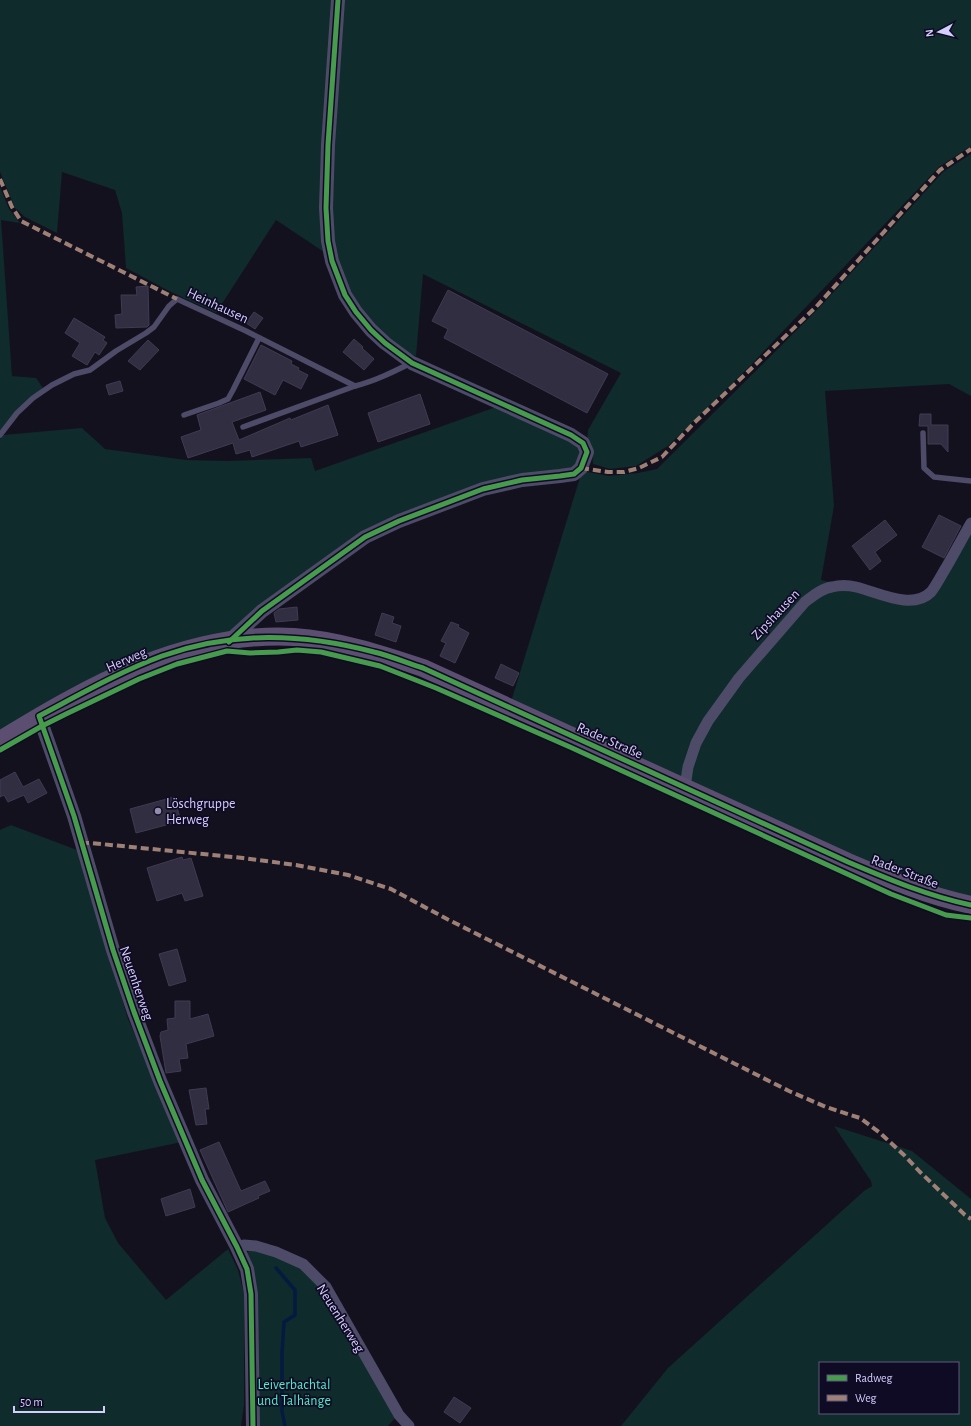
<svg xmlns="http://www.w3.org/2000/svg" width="971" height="1426" font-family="'Alegreya Sans',sans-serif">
	<rect width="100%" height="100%" fill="#14111e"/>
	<g fill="#0f2b2c" fill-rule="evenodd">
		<path d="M 0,0 L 335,0 L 327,254 L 276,220 L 216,313 L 167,290 L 126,268 L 122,213 L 115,190 L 62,172 L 57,233 L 25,217 L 15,208 L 0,172 Z"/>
		<path d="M 341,0 L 971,0 L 971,146 L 939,167 L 750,366 L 668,446 L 636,466 L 610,469 L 593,464 L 592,451 L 587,442 L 588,430 L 621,373 L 423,274 L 416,356 L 405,352 L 372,324 L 339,277 L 330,240 Z"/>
		<path d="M 971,154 L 971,396 L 949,384 L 825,391 L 834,506 L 821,580 L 841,585 L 922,600 L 971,532 L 971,903 L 947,896 L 510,705 L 582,471 L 609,476 L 638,473 L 657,469 L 820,307 L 943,172 Z"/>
		<path d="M 0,187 L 9,209 L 20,223 L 1,220 L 12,376 L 36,378 L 43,388 L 0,432 Z"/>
		<path d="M 499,406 L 582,444 L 579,468 L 398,519 L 227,639 L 210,641 L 0,737 L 0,439 L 3,435 L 82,428 L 105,449 L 186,460 L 228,461 L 311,458 L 315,471 Z"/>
		<path d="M 11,825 L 77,850 L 128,1019 L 182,1142 L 95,1160 L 105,1218 L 118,1243 L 166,1300 L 228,1249 L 238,1270 L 244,1294 L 244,1406 L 241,1426 L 0,1426 L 0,830 Z"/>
		<path d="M 834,1126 L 912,1151 L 971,1199 L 971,1426 L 621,1426 L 668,1368 L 864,1191 L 872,1186 L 871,1181 ZM 820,1363 L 958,1363 L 958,1413 L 820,1413 Z"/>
		<path d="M 257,1249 L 304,1266 L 326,1289 L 396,1417 L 388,1426 L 259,1426 L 246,1254 L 250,1250 Z"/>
	</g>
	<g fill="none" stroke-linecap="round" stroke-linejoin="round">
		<path stroke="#051a41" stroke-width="3.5" d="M 276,1268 L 295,1290 L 295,1315 L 284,1322 L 282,1353 L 282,1411 L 285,1426"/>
	</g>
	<g fill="#322e41" stroke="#403a53">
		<path d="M 148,286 L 149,325 L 147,327 L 116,328 L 115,315 L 122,314 L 121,295 L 137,295 L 136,287 Z"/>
		<path d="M 448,290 L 608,374 L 587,413 L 444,338 L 448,329 L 432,321 Z"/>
		<path d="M 254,312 L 263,318 L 255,329 L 246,323 Z"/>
		<path d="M 74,318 L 105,337 L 103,340 L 107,343 L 99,355 L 95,352 L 87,365 L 72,356 L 80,343 L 65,333 Z"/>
		<path d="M 354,339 L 363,347 L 362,348 L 374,359 L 364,370 L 343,352 Z"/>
		<path d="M 148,340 L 159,350 L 140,370 L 128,361 Z"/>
		<path d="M 261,345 L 292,361 L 291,364 L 299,368 L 298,370 L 308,375 L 301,389 L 283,380 L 275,395 L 244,379 Z"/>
		<path d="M 120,381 L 123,391 L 109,395 L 106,385 Z"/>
		<path d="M 260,392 L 266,410 L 232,422 L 239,440 L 290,418 L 291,420 L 328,405 L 338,435 L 301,447 L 299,441 L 252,457 L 250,450 L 236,454 L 233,443 L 188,458 L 181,437 L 201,430 L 197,415 Z"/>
		<path d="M 420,394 L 430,424 L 378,442 L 368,413 Z"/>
		<path d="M 920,414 L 931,414 L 931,425 L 948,425 L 948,452 L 941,444 L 928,444 L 928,426 L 919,426 Z"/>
		<path d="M 939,515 L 961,526 L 944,558 L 922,547 Z"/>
		<path d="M 885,520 L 897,535 L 875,552 L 881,561 L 870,570 L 852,546 Z"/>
		<path d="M 297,607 L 298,620 L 276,622 L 274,613 L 279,609 Z"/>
		<path d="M 382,613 L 394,617 L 392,623 L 401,626 L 396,642 L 375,635 Z"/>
		<path d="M 451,622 L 459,625 L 458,627 L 469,633 L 455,663 L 440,656 L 446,643 L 441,641 Z"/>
		<path d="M 501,664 L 519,673 L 513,686 L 495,678 Z"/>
		<path d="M 15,772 L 23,787 L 39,779 L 47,793 L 28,803 L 24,795 L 8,802 L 4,795 L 0,797 L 0,780 Z"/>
		<path d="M 174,797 L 181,821 L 136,833 L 130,809 Z"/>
		<path d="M 182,857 L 183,860 L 191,858 L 203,896 L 185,901 L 182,893 L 157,901 L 147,868 Z"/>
		<path d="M 177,949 L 186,981 L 169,986 L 159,954 Z"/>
		<path d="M 175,1001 L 190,1001 L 190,1019 L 208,1014 L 214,1036 L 186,1044 L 188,1058 L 179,1059 L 181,1071 L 166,1073 L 160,1036 L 161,1032 L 168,1030 L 167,1019 L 175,1018 Z"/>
		<path d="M 206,1088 L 209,1109 L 205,1109 L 207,1124 L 196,1125 L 189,1090 Z"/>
		<path d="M 219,1142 L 241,1191 L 265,1181 L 270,1191 L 258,1196 L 259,1198 L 228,1212 L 200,1150 Z"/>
		<path d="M 190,1189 L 195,1207 L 166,1216 L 161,1199 Z"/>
		<path d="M 454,1397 L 471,1408 L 460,1423 L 444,1412 Z"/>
	</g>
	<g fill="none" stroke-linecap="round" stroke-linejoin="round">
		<g stroke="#4d4b68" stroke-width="5.5">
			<path d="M 184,415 L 219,403 L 228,399 L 233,390 L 259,338"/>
			<path d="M 243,427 L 355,386"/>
			<path d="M 923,433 L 924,468 L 934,477 L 971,481"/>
			<path d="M 0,435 L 17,413 L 33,398 L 52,385 L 74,374 L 90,370 L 116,351 L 146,333 L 154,327 L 169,306 L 177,299 L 246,331 L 355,386 C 375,381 393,372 411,363"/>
		</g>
		<g stroke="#4d4b68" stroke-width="11">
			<path d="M 685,787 L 688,767 L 696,743 L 708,721 L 739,678 L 805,602 C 813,596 822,588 832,587 C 839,585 848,585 856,587 C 878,592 912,611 931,592 C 937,584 942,574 947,566 C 955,552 963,537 971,523"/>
			<path d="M 237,1247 L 244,1245 L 256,1246 L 276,1252 L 303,1264 L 326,1287 L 399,1415 L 409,1426"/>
		</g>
		<g stroke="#4d4b68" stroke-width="14">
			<path d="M 230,640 L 262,611 L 365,537 L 399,521 L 483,489 L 522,480 L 560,476 L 574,474 L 581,468 L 587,452 L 583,443 L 571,435 L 412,363 L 385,343 L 371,330 L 356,312 L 345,295 L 332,261 L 328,241 L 326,208 L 328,145 L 338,0"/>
			<path d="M 39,716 L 74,816 L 113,950 L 134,1012 L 160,1081 L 202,1180 L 237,1247 L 247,1269 L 251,1294 L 253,1426"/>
		</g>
		<path stroke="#5b4e71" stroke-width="18" d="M 0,740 C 90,685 185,631 294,637 C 338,640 381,654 423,668 L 848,862 C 888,879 928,896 971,905"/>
		<g stroke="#9e8076" stroke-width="4" stroke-dasharray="8 4" stroke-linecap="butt">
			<path d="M 0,179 L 12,207 L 21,221 L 177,299"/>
			<path d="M 581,468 L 608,472 L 624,472 L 639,468 L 662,457 L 694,423 L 816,307 L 940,170 L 971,149"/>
			<path d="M 81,843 L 91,843 L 243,858 L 296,865 L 348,875 L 391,889 L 447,919 L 789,1091 L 826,1107 L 860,1118 L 879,1132 L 904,1155 L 920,1172 L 965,1215 L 971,1219"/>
		</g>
		<defs>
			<g id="cycleway">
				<path d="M 229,642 L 262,611 L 365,537 L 399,521 L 483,489 L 522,480 L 560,476 L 574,474 L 581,468 L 587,452 L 583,443 L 571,435 L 412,363 L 385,343 L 371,330 L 356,312 L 345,295 L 332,261 L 328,241 L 326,208 L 328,145 L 338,0"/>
				<path d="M 0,750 L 42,726 L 66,714 L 139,679 L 177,664 L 227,651 L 250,653 L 278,652 L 297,650 L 321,652 L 380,666 L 436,688 L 570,747 L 891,894 L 946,915 L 971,918"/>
				<path d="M 253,1426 L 251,1294 L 247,1269 L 237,1247 L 202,1180 L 160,1081 L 134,1012 L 113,950 L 74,816 L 39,716 C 79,695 119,672 162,656 C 233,631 302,633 374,652 C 391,656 407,663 423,668 L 848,862 C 888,879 928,896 971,905"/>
			</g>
		</defs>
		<use href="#cycleway" stroke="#100b24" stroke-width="8"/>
		<use href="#cycleway" stroke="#469c4c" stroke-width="5"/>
	</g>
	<circle fill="#918cb0" stroke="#100b24" stroke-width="1.5" cx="158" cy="811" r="4"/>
	<g text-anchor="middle" stroke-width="3.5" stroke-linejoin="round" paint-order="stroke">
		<g font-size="14" fill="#d4ceff" stroke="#100b24">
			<text transform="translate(218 305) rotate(25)" y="5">Heinhausen</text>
			<text transform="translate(775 614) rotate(-47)" y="5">Zipshausen</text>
			<text transform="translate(126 659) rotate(-24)" y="5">Herweg</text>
			<text transform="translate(610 740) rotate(24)" y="5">Rader Straße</text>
			<text transform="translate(905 871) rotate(21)" y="5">Rader Straße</text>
			<text transform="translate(137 983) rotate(71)" y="5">Neuenherweg</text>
			<text transform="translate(341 1318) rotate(58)" y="5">Neuenherweg</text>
		</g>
		<g font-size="14" fill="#d4ceff" stroke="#100b24" text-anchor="start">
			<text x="166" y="808">Löschgruppe<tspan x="166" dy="16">Herweg</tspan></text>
		</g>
		<g font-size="14" fill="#4decc6" stroke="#100b24">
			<text x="294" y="1389">Leiverbachtal<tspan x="294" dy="16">und Talhänge</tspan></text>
		</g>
	</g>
	<rect x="819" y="1362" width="140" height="52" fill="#100b24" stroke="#5e597c"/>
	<rect x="827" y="1375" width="20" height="6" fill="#469c4c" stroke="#5e597c"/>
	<text x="855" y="1382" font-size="12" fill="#d4ceff">Radweg</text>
	<rect x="827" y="1395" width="20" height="6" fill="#9e8076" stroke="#5e597c"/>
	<text x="855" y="1402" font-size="12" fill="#d4ceff">Weg</text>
	<g transform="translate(939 32) rotate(263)" stroke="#100b24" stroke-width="3" paint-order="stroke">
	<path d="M0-3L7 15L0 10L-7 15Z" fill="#d4ceff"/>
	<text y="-6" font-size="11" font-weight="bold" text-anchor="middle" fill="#d4ceff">N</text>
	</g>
	<path d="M14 1406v6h90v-6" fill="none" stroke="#d4ceff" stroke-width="2"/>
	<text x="20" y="1406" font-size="12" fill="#d4ceff" stroke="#100b24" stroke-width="3" paint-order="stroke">50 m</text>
</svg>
